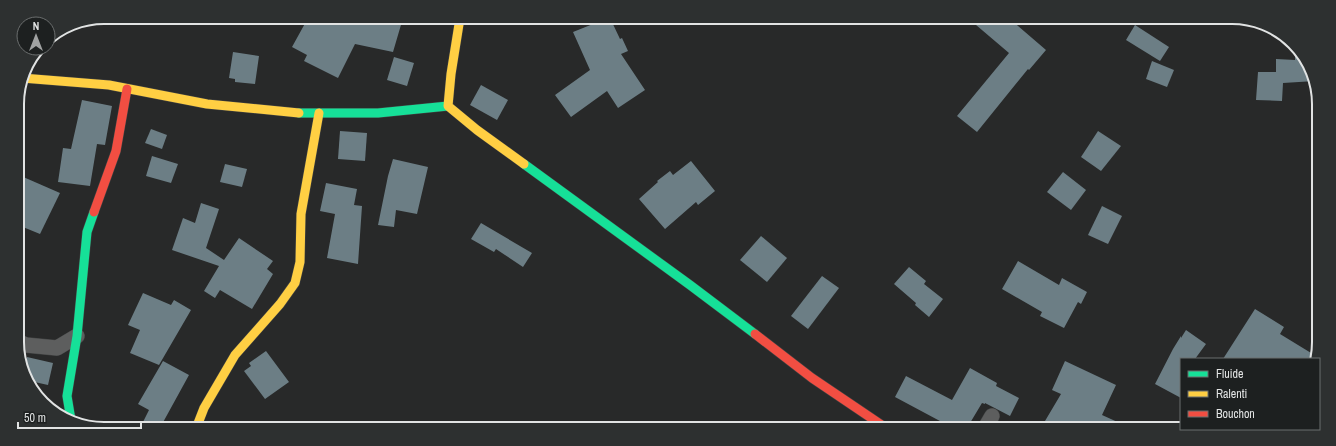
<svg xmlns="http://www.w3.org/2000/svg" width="1336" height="446" font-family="'Archivo Narrow',sans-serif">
	<rect width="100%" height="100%" fill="#282929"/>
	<g fill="#6c7e85">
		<path d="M 308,18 L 403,18 L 393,52 L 355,44 L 338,78 L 304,61 L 307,55 L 292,47 Z"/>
		<path d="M 969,19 L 1010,19 L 1046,50 L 1029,70 L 1028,69 L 977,132 L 957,116 L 1009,53 Z"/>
		<path d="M 603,20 L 604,24 L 611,20 L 620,39 L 622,38 L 628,51 L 621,54 L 645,90 L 618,108 L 607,91 L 571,117 L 555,95 L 590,70 L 573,32 Z"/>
		<path d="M 1135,25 L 1169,47 L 1160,61 L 1126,40 Z"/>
		<path d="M 1295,45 L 1297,46 L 1315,81 L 1283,83 L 1282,101 L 1256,100 L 1258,72 L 1276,72 L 1276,59 L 1295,60 Z"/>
		<path d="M 233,52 L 259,56 L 255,84 L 235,82 L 235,79 L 229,78 Z"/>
		<path d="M 394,57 L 414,63 L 407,86 L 387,80 Z"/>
		<path d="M 1152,61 L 1174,70 L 1167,87 L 1146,79 Z"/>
		<path d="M 481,85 L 508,100 L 497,120 L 470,105 Z"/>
		<path d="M 82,100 L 112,106 L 105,145 L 97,144 L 90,186 L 58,182 L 63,148 L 71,149 Z"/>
		<path d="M 151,129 L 167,135 L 162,149 L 145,143 Z"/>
		<path d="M 340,131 L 367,133 L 365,161 L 338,159 Z"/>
		<path d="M 1098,131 L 1121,146 L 1101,171 L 1081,157 Z"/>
		<path d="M 152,156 L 178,164 L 171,183 L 146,176 Z"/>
		<path d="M 393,159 L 428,167 L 417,214 L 396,210 L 394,227 L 378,225 L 388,176 Z"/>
		<path d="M 691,161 L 715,191 L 698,205 L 696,202 L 665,229 L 639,199 L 658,182 L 657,181 L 670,171 L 673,175 Z"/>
		<path d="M 225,164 L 247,169 L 242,187 L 220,182 Z"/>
		<path d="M 1063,172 L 1086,190 L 1071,210 L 1047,192 Z"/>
		<path d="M 21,176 L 60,193 L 40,234 L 18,225 L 18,183 Z"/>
		<path d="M 326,183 L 357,189 L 354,205 L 362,206 L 358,264 L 327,258 L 335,214 L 320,211 Z"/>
		<path d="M 201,203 L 219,209 L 206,248 L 224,260 L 239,238 L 273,261 L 267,269 L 273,274 L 252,309 L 220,290 L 215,298 L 204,291 L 219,266 L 172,250 L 183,218 L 195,223 Z"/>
		<path d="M 1102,206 L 1122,216 L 1108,244 L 1088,235 Z"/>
		<path d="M 481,223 L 532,253 L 523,267 L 496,249 L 494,252 L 471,239 Z"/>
		<path d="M 761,236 L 787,258 L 767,282 L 740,260 Z"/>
		<path d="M 1018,261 L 1059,285 L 1062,278 L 1087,292 L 1081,304 L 1078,302 L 1064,328 L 1040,316 L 1042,312 L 1002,289 Z"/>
		<path d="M 909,267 L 926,281 L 924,284 L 943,299 L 929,317 L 915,305 L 916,303 L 894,284 Z"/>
		<path d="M 822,276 L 839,288 L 808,329 L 791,316 Z"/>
		<path d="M 143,293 L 171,305 L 174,300 L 191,310 L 159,365 L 130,353 L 140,330 L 128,325 Z"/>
		<path d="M 1255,309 L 1284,327 L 1280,334 L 1316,356 L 1316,359 L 1223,359 Z"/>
		<path d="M 1186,330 L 1206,344 L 1195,359 L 1181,359 L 1181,398 L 1155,384 L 1173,349 L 1181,336 L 1181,338 Z"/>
		<path d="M 266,351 L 289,382 L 265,399 L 244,371 L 251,366 L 249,363 Z"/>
		<path d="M 27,357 L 53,363 L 48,385 L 30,381 L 24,370 Z"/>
		<path d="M 163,361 L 189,375 L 161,426 L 141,426 L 149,410 L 138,404 Z"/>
		<path d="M 1065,361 L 1116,385 L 1102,415 L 1133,429 L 1058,428 L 1045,421 L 1061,394 L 1052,390 Z"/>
		<path d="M 970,368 L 997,383 L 996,386 L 1019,398 L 1010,416 L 985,403 L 985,404 L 982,403 L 967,428 L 953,428 L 895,397 L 906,376 L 952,400 Z"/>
	</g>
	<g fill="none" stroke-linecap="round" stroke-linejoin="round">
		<defs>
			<g id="street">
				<path d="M 19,342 L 26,345 L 57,348 L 77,336"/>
				<path d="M 985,428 L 992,416"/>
			</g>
			<g id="fast">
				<path d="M 299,113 L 378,113 L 448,106"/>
				<path d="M 524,164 L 690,285 L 755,334"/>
				<path d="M 71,420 L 67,396 L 77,336 L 87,232 L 94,212"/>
			</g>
			<g id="slow">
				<path d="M 460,18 L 451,74 L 448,106 L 477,130 L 524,164"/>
				<path d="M 22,78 L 109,85 L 207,104 L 299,113"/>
				<path d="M 197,426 L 204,408 L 235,355 L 280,304 L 295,283 L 300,262 L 301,214 L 319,113"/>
			</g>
			<g id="jam">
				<path d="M 94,212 L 116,151 L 127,89"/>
				<path d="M 755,334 L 812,378 L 886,428"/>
			</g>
		</defs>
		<use href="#street" stroke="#434444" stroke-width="16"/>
		<use href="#fast" stroke="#434444" stroke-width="10"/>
		<use href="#slow" stroke="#434444" stroke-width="10"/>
		<use href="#jam" stroke="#434444" stroke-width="10"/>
		<use href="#street" stroke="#5d5e5e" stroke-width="15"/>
		<use href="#fast" stroke="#16e098" stroke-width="9"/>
		<use href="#slow" stroke="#ffcf43" stroke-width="9"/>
		<use href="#jam" stroke="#f24e42" stroke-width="9"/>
	</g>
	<path d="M0 0H1336V446H0ZM104 24H1232A80 80 0 0 1 1312 104V342A80 80 0 0 1 1232 422H104A80 80 0 0 1 24 342V104A80 80 0 0 1 104 24Z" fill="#2d3030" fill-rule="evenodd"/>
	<path fill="none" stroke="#e1e3e3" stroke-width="2" d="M104 24H1232A80 80 0 0 1 1312 104V342A80 80 0 0 1 1232 422H104A80 80 0 0 1 24 342V104A80 80 0 0 1 104 24Z"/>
	<rect x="1180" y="358" width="140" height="72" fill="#1d2020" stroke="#6b6e6e"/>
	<rect x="1188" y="371" width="20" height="6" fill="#16e098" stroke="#6b6e6e"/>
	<text x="1216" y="378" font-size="12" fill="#e1e3e3">Fluide</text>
	<rect x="1188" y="391" width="20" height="6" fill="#ffcf43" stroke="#6b6e6e"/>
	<text x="1216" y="398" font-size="12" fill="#e1e3e3">Ralenti</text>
	<rect x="1188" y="411" width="20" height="6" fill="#f24e42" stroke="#6b6e6e"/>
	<text x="1216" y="418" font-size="12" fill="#e1e3e3">Bouchon</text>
	<g transform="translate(36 36)"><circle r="19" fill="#1d2020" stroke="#6b6e6e"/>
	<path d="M0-3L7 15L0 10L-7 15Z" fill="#a0a2a2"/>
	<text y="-6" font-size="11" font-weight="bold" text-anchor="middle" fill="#e1e3e3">N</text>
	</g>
	<path d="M18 422v6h123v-6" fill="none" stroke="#e1e3e3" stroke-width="2"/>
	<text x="24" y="422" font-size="12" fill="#e1e3e3" stroke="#1d2020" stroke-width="3" paint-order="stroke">50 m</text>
</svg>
